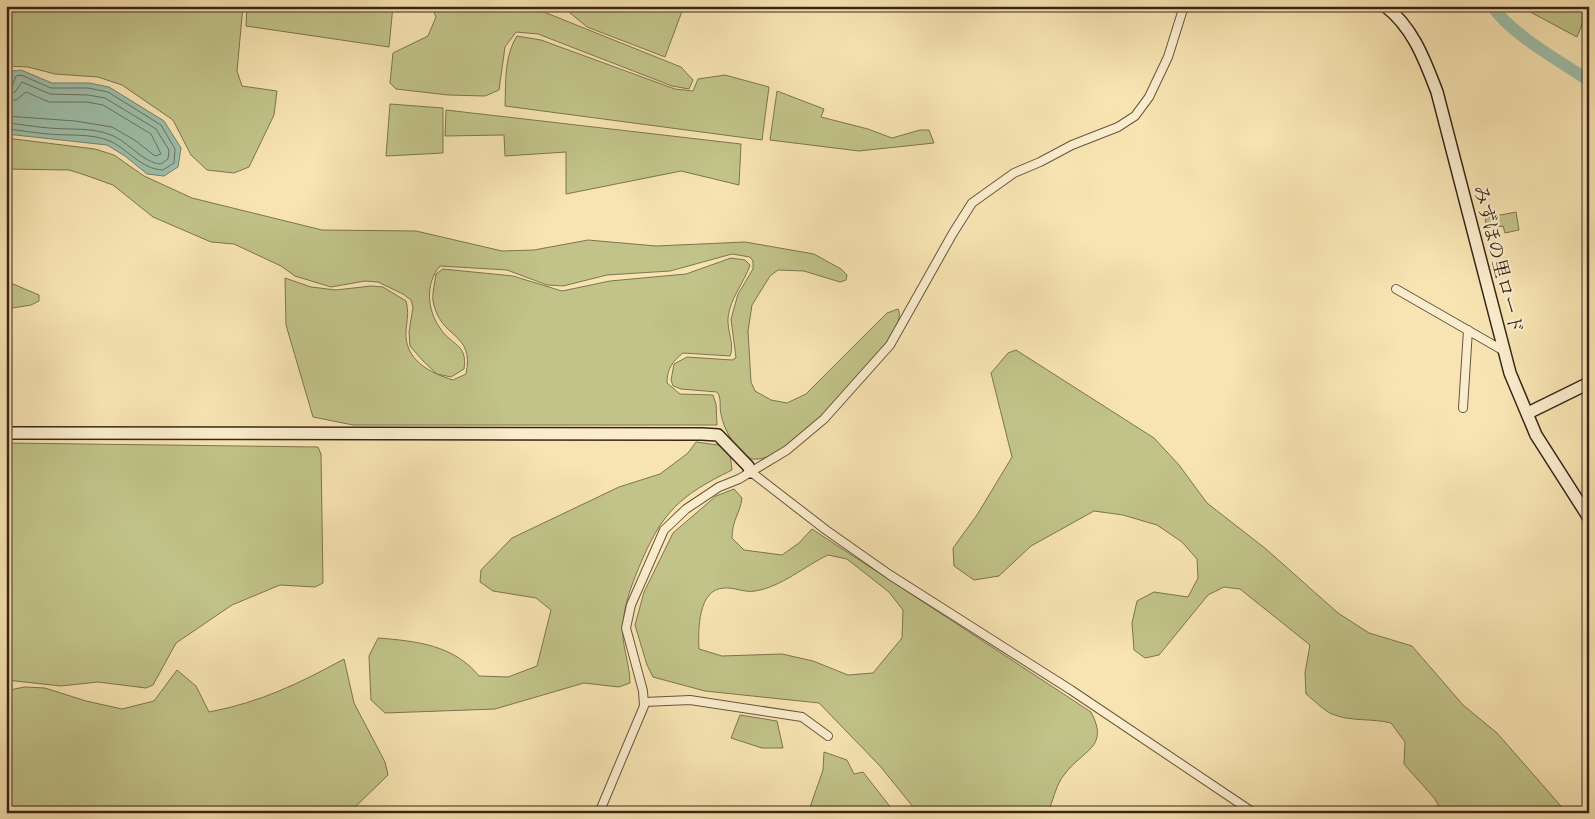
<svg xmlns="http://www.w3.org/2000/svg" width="1595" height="819" font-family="Alegreya,'Noto Serif JP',serif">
	<rect width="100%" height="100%" fill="#f7e4b2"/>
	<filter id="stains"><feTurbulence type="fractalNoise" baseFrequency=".004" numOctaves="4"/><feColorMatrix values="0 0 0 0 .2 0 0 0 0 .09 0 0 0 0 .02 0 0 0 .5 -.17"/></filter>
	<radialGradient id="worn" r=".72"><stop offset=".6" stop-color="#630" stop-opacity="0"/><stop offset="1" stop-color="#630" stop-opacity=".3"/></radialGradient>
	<g fill="#c1c389" stroke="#7e7450" fill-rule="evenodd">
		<path d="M 6,6 L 243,6 L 237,71 L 242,86 L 277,91 L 274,115 L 249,167 L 234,173 L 207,170 L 191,155 L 173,120 L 122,85 L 98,77 L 55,74 L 28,67 L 6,66 Z"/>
		<path d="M 247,6 L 393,6 L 389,47 L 246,26 Z"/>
		<path d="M 431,6 L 529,6 L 681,67 L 693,80 L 689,89 L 672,86 L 538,34 L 516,32 L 505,47 L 499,90 L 485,96 L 448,95 L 396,89 L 390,83 L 393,53 L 428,36 L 436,17 Z"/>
		<path d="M 572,6 L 684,6 L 665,57 L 587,27 L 570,13 Z"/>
		<path d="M 1519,6 L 1589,6 L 1589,7 L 1577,37 Z"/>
		<path d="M 1589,22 L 1589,48 L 1583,44 L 1584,31 Z"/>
		<path d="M 517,36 L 541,40 L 675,89 L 693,91 L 698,79 L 725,75 L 769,87 L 762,140 L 505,106 C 506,81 504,57 517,36 Z"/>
		<path d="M 777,91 L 824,109 L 821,117 L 868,129 L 892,138 L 920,130 L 929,130 L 934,143 L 859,151 L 770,140 Z"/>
		<path d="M 390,104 L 443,108 L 443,153 L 386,156 Z"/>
		<path d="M 446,110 L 741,144 L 739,185 L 681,171 L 566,194 L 566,152 L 505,156 L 504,135 L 445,136 Z"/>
		<path d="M 6,138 L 95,149 L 114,155 L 144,176 L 192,198 L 322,230 L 416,231 L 502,251 L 534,250 L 588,240 L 656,246 L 745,242 L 814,254 L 841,269 L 847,275 L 846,280 L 840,282 L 804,271 L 778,270 L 770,276 L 752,305 L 748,331 L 751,382 L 755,391 L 771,400 L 787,403 L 806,394 L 887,313 L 898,309 C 913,332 803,437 780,451 C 771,456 762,460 751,459 C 736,450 724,431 721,414 C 719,407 722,398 717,392 L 681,389 L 673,386 L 671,380 L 674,364 L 687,357 L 732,360 L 736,358 L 731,319 L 738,294 L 753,269 L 753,261 L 750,257 L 732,254 L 670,271 L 607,275 L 563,286 L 547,285 L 507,270 L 440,266 C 425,283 427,310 440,328 C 451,346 468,343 464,369 L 451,377 L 437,374 L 423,361 L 410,346 L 409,332 L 413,307 L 411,300 L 403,294 L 378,282 L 365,281 L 331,287 L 295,276 L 281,266 L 234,244 L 211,242 L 153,217 L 113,185 L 85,175 L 69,170 L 6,169 Z"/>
		<path d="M 1516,212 L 1519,230 L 1505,233 L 1503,226 L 1487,229 L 1485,218 Z"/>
		<path d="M 731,258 L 745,260 L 750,265 C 744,283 730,298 728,318 C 727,331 735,345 730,356 L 683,353 C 672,362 667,369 667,383 L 680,394 L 713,395 L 716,404 L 717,425 L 353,425 L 313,417 L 286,325 L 285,278 L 311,287 L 336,290 L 371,286 L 383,287 L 406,301 C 409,312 407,320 406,331 C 404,360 430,373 453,380 L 466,374 C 475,331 440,340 433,301 C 432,293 435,282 436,274 L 443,269 L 513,276 L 562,291 L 610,281 L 686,274 Z"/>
		<path d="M 6,281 L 39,295 L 39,301 L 31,305 L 6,309 Z"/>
		<path d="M 1016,350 L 1154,438 L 1179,465 L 1207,503 L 1266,549 L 1338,613 L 1369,633 L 1412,646 L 1463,705 L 1497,733 L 1567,813 L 1442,813 L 1435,799 L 1404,764 L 1405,742 L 1391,723 C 1372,718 1351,722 1332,714 C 1323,710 1314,700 1306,694 L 1305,673 L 1310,645 L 1240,589 L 1224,587 L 1208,595 L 1159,655 L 1145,658 L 1134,650 L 1132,623 L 1137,601 L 1154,592 L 1188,597 L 1198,578 L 1197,559 L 1182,542 L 1157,525 L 1123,515 L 1094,511 L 1031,546 L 999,576 L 974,580 L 954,566 L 953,548 L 977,515 L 1012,457 L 991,373 L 1008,353 Z"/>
		<path d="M 696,442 L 718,445 L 730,453 L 732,470 C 679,496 662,512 639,567 C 631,587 624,604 623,626 C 621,644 630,664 630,683 L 619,687 L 584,683 L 495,709 L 385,713 L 371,700 L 369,656 L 378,638 C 416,641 454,645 479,676 L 508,677 L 537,666 L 551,610 L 536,598 L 493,591 L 480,582 L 481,570 L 512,538 L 619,487 L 660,474 L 688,453 Z"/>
		<path d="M 6,443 L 318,447 L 321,454 L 323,583 L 315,587 L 280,585 L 232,605 L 176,643 L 153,685 L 146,688 L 98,682 L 61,686 L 6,680 Z"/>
		<path d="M 734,489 L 742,498 C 740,514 732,520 732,538 L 744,550 L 782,555 L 799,543 L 812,529 L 1091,712 C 1110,748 1083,749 1064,775 C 1057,783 1054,797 1050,807 L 1052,813 L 918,813 L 880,766 L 819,703 L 705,691 L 653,677 L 647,665 L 635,625 L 644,592 L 673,533 L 716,496 ZM 828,555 L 847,559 L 889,592 L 903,610 L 902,638 L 873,673 L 848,675 L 813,661 L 782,654 L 722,656 L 699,649 C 698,630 698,589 724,588 C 734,587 745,593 755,591 C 781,587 805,566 828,555 Z"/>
		<path d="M 344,659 L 354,703 L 385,762 L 388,775 L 349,813 L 6,813 L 6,695 L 14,689 L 25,687 L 45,688 L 86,701 L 122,709 L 154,701 L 177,670 L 196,686 L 209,712 C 261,702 298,684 344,659 Z"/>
		<path d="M 740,715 L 777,721 L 783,748 L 762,748 L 731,738 Z"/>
		<path d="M 824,752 L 847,760 L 854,774 L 863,772 L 895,813 L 808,813 L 823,770 Z"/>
	</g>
	<path fill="#9ebfaa" stroke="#76816f" d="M 21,70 L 52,83 L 89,83 L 109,87 L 164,121 L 181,148 L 178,167 L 164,176 L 147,174 L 125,156 L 107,145 L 6,134 L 6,90 L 12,71 Z"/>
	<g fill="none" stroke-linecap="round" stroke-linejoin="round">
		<g stroke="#6c7260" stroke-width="1">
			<path d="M 6,88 L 12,86 L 16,76 L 21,75 L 51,88 L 88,88 L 108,92 L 161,125 L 175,149 L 174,163 L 163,170 C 141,169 129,150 110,141 C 91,133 68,136 48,134 C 34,133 20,130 6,129"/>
			<path d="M 6,94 L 15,92 L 22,82 L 50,94 L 88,95 L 105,98 L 156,129 L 169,150 L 168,159 L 161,164 C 143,163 129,142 111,135 C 92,127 69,130 49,128 C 35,127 21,124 6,123"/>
			<path d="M 6,101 L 16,100 L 26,92 L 49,102 L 87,102 L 103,105 L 151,134 L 161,154 L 155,156 L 136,141 L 112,127 L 75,121 L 6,116"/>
		</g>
		<path stroke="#9ebfaa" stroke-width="12" d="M 1492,6 C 1513,36 1559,60 1589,81"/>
		<defs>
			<g id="street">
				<path d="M 1396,289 L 1504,351"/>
				<path d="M 1463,408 L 1468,330"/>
				<path d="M 751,472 L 826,530 L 890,575 L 1071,690 L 1254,813"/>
				<path d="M 644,702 L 690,700 L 802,717 L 828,736"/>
				<path d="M 599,813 L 644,706 L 643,691 L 626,628 L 631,605 L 664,530 L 686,509 L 719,487 L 739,479 L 787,450 L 824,419 L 890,345 L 953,233 L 972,203 L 1014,173 L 1040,162 L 1072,145 L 1118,127 L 1135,116 L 1149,97 L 1168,57 L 1184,6"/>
			</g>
			<g id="secondary">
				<path d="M 1385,6 C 1413,27 1425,61 1437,92 L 1510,373 L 1536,435 L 1589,518"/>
				<path d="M 1528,413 L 1589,383"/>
				<path d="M 6,433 L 702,434 L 718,435 L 748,466 L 751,472"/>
			</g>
		</defs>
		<use href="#street" stroke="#6a543e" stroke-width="10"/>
		<use href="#secondary" stroke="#3b2417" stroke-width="14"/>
		<use href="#street" stroke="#faedcd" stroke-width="8"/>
		<use href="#secondary" stroke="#faedcd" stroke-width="11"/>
	</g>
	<g text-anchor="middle" stroke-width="4.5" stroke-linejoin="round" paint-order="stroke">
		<g font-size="19" fill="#3b2417" stroke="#faedcd">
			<text transform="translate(1499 259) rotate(76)" y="7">みずほの里ロード</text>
		</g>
	</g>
	<rect width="1595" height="819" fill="none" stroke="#f7e4b2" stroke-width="25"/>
	<rect x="8" y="8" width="1580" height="804" fill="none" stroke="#3b2417" stroke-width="2.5"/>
	<rect x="12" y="12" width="1570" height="794" fill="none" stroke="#3b2417"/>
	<rect width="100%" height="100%" filter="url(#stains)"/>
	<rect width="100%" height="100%" fill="url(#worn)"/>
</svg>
